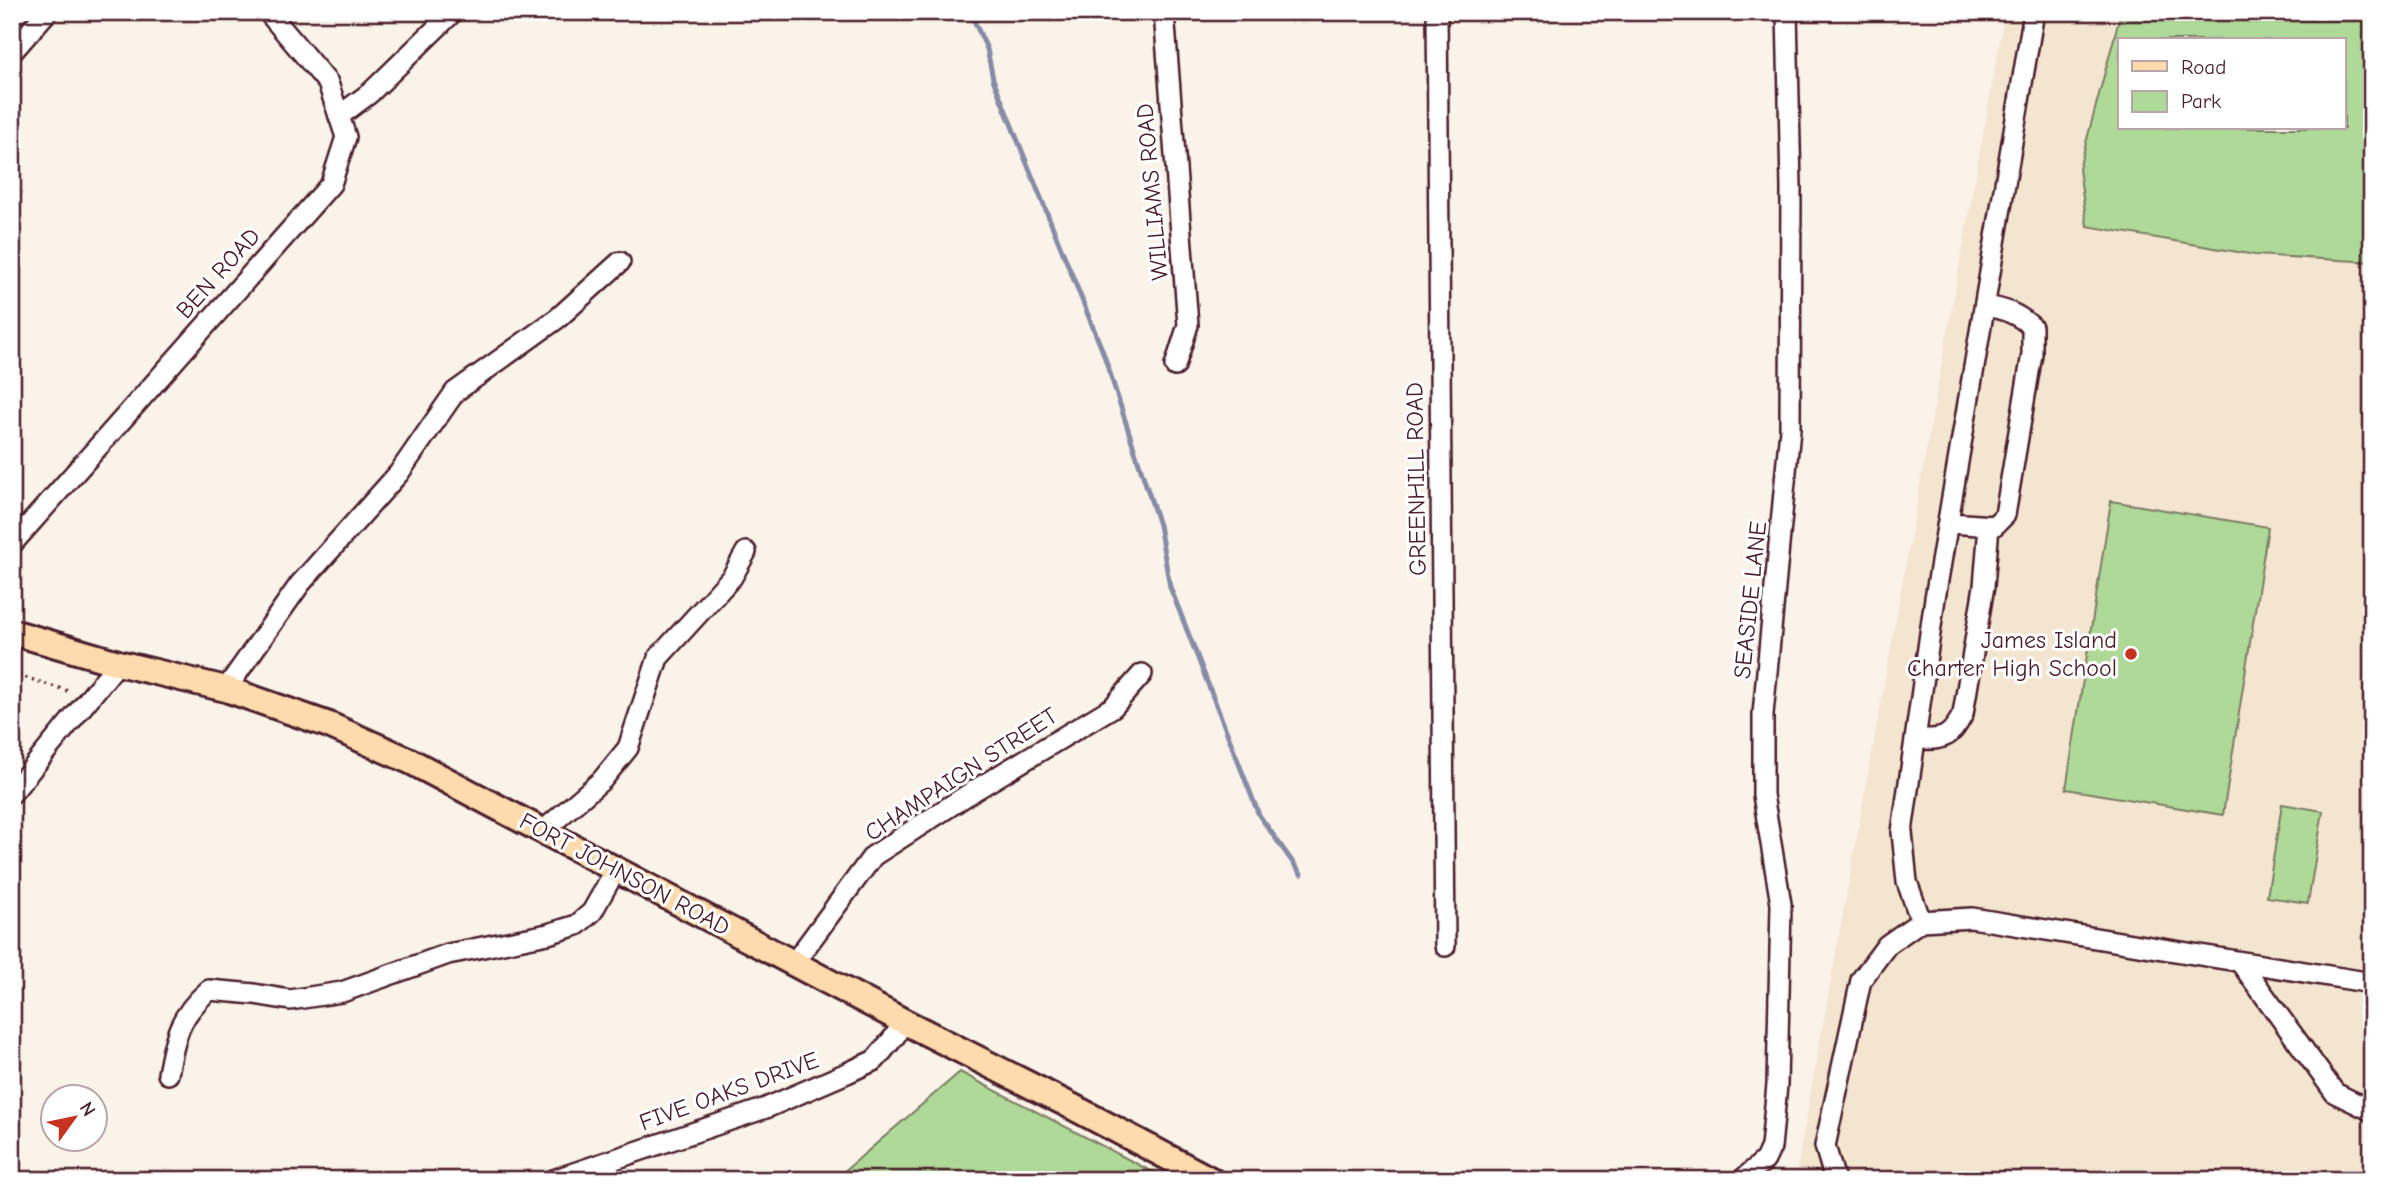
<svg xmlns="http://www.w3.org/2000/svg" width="2384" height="1192" font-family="'Comic Neue',sans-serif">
	<rect width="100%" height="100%" fill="#faf3ea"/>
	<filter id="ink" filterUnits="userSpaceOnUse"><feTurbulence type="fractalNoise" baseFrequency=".0143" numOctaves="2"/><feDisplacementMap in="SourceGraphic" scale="14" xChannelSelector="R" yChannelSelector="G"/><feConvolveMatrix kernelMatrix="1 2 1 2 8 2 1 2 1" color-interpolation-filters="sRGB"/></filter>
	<g filter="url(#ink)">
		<path fill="#f4e5d1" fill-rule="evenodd" d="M 2005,12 L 2372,12 L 2372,1180 L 1795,1180 ZM 2120,40 L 2344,40 L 2344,128 L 2120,128 Z"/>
		<g fill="#aed998" stroke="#7c7c62" stroke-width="2" fill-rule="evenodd">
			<path d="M 2121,12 L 2369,12 L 2372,14 L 2372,262 L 2255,255 L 2087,226 L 2079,169 ZM 2120,40 L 2344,40 L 2344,128 L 2120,128 Z"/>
			<path d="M 2111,501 L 2268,527 L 2223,815 L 2066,789 Z"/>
			<path d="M 2282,804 L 2323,811 L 2308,903 L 2267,897 Z"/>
			<path d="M 960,1072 L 1168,1180 L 834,1180 Z"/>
		</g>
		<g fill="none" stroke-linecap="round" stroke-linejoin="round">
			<path stroke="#878ba6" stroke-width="5" d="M 970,12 L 987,49 L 993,79 L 1103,352 L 1159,525 L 1170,587 L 1185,625 L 1259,815 L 1301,874"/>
			<defs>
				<g id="minor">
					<path d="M 1164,12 L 1188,325 L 1175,366"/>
					<path d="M 1437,12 L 1445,946"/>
					<path d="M 12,52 L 47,12"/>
					<path d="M 339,116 L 370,93 L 453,12"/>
					<path d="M 1949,523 L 1994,526 L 2005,515 L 2032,354 L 2032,327 C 2018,314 2005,309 1985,306"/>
					<path d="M 12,544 L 331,184 L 346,137 L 328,83 L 268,12"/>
					<path d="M 226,689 L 300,584 L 399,473 L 455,392 L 558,318 L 620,262"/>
					<path d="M 1916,739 C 1943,740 1950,739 1963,714 L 1984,586 L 1989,526"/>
					<path d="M 12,793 L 118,663"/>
					<path d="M 543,831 L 602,780 L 628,748 L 658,658 L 732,577 L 746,552"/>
					<path d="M 1921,921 L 1907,882 L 1902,832 L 1935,598 L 2034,12"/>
					<path d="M 2240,962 L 2335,1093 L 2372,1111"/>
					<path d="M 794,963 L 873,856 L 975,790 L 1113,707 L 1142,674"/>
					<path d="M 168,1074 C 175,1036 179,1016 209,990 L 254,994 L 290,1000 L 342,992 L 448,954 L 548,934 L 577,925 L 592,912 L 616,869"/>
					<path d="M 553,1180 L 766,1108 L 847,1073 L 875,1060 L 895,1036 L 903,1021"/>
					<path d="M 1742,1180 L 1765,1160 L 1771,1147 L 1777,1085 L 1781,904 L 1763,795 L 1763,714 L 1790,429 L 1791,187 L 1787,12"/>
					<path d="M 1835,1180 L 1825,1146 L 1861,980 L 1887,945 L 1921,921 L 1972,918 L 2372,983"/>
				</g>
				<path id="major" d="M 12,632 L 118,663 L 226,689 L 329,725 L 410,761 L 903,1021 L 1073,1107 L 1211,1180"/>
			</defs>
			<use href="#minor" stroke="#4a1f2b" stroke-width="24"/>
			<use href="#major" stroke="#4a1f2b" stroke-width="30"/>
			<path stroke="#4a1f2b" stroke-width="3.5" stroke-dasharray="2 5" stroke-linecap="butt" d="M 12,673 L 71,692"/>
			<use href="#minor" stroke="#fff" stroke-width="19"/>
			<use href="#major" stroke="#fedbac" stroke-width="24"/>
		</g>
	</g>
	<circle fill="#c8321e" stroke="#fff" stroke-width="2.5" cx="2131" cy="654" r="7"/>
	<g text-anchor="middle" stroke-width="6" stroke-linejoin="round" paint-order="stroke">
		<g font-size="24" fill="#4a1f2b" stroke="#fff">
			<text transform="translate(1152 192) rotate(-95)" y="8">WILLIAMS ROAD</text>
			<text transform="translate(218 273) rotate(-48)" y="8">BEN ROAD</text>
			<text transform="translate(1416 479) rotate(-91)" y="8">GREENHILL ROAD</text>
			<text transform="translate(1750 600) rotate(-84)" y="8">SEASIDE LANE</text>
			<text transform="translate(961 774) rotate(-33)" y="8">CHAMPAIGN STREET</text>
			<text transform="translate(625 874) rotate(28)" y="8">FORT JOHNSON ROAD</text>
			<text transform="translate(729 1091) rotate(-20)" y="8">FIVE OAKS DRIVE</text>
		</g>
		<g font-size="24" fill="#4a1f2b" stroke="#fff" text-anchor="end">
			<text x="2117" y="648">James Island<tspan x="2117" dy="28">Charter High School</tspan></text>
		</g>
	</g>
	<rect width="2384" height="1192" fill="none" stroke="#fff" stroke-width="42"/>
	<rect x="21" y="21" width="2342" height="1150" fill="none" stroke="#4a1f2b" stroke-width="2.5" filter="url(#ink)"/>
	<rect x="2118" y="38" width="228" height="91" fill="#ffffff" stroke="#b7a5aa" stroke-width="2"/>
	<rect x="2132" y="61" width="35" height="10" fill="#fedbac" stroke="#b7a5aa" stroke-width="2"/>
	<text x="2181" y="74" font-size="21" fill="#4a1f2b">Road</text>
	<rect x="2132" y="91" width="35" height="21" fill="#aed998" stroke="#b7a5aa" stroke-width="2"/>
	<text x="2181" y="108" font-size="21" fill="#4a1f2b">Park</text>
	<g transform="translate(74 1118) rotate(57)"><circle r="33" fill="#ffffff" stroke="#b7a5aa" stroke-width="2"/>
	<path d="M0-5L12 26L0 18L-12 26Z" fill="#c8321e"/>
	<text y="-10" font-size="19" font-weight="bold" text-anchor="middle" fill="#4a1f2b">N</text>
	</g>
</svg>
